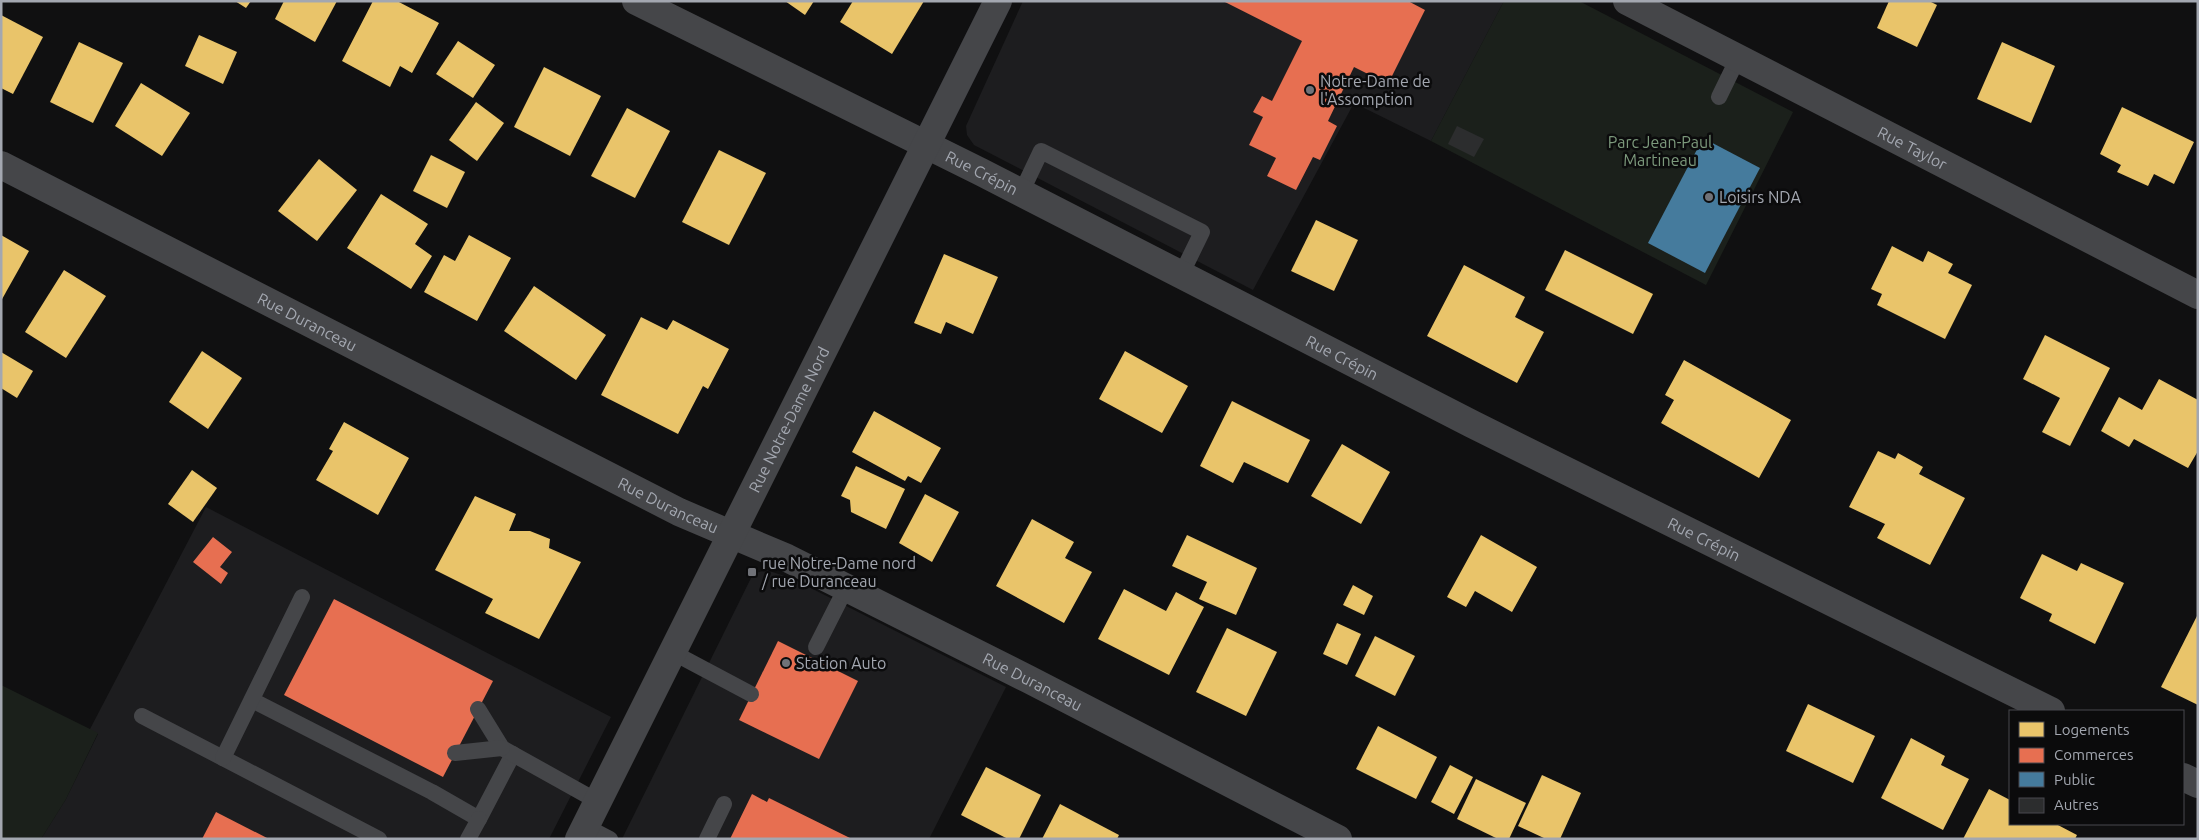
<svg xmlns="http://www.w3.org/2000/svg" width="2199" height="840" font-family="Ubuntu,sans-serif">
	<rect width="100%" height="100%" fill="#101011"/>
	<g fill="#1d1d1f">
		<path d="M 1023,1 L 1504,1 L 1431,141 L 1354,103 L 1253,290 L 974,145 L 967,135 L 966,126 Z"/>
		<path d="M 206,507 L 611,717 L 549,839 L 41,839 L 66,799 L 98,734 L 89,731 Z"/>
		<path d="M 766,570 L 791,578 L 1006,687 L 929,839 L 622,839 L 753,574 Z"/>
	</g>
	<g fill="#1b201b">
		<path d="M 1504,1 L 1579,1 L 1793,112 L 1706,285 L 1431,141 Z"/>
		<path d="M 1,685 L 98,733 L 66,799 L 41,839 L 1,839 Z"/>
	</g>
	<g fill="#e9c46a">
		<path d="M 235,1 L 251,1 L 246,8 Z"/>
		<path d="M 284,1 L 337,1 L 315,42 L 275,19 Z"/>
		<path d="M 373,1 L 397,1 L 439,23 L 412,73 L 400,66 L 390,87 L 342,61 Z"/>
		<path d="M 785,1 L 814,1 L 805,15 Z"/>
		<path d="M 853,1 L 924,1 L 892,54 L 840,22 Z"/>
		<path d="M 1889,1 L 1929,1 L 1937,5 L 1917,47 L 1877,28 Z"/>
		<path d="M 1,15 L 43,37 L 13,94 L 1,88 Z"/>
		<path d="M 199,35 L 237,52 L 223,84 L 185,66 Z"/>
		<path d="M 458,41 L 495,65 L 473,98 L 436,74 Z"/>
		<path d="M 79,42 L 123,63 L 93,123 L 50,102 Z"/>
		<path d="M 2002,42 L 2055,66 L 2031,123 L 1977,99 Z"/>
		<path d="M 544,67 L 601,96 L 570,156 L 514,127 Z"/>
		<path d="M 141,83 L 190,113 L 162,156 L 115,126 Z"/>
		<path d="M 476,102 L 504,123 L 477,161 L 449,140 Z"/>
		<path d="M 2122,107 L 2194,142 L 2174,184 L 2154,174 L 2148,186 L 2117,172 L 2121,165 L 2100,154 Z"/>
		<path d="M 627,108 L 670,131 L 635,198 L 591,176 Z"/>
		<path d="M 719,150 L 766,173 L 729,245 L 682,222 Z"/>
		<path d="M 431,155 L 465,172 L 447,208 L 413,191 Z"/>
		<path d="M 319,159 L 357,190 L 317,241 L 278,211 Z"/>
		<path d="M 381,194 L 428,224 L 415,244 L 432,256 L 411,289 L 347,248 Z"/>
		<path d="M 1316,220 L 1358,240 L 1334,291 L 1291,271 Z"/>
		<path d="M 1,235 L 29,251 L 1,301 Z"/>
		<path d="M 469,235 L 511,258 L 477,321 L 424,292 L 444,255 L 455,261 Z"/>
		<path d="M 1892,246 L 1923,262 L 1928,251 L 1953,264 L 1948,273 L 1972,285 L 1945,339 L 1877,305 L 1882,294 L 1871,289 Z"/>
		<path d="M 1565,250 L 1653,294 L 1633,334 L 1545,290 Z"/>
		<path d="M 944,254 L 998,277 L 973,334 L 946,322 L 941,334 L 914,323 Z"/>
		<path d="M 1464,265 L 1525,297 L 1515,317 L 1544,332 L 1517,383 L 1427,336 Z"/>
		<path d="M 64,270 L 106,296 L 66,358 L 25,332 Z"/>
		<path d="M 534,286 L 606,335 L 576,380 L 504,331 Z"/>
		<path d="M 641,317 L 667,330 L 673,320 L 729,349 L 708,389 L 703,386 L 678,434 L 601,395 Z"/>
		<path d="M 2045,335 L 2110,368 L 2070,446 L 2042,432 L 2060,398 L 2023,379 Z"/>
		<path d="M 202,351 L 242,378 L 208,429 L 169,402 Z"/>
		<path d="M 1125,351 L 1188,386 L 1162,433 L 1099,399 Z"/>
		<path d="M 1,352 L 33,371 L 17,398 L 1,388 Z"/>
		<path d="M 1684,360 L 1791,420 L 1759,478 L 1661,423 L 1674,400 L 1665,395 Z"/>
		<path d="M 2159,379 L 2198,400 L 2198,451 L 2188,468 L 2134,439 L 2129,447 L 2101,431 L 2119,397 L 2142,410 Z"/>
		<path d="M 1232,401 L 1310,440 L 1288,483 L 1244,462 L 1233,483 L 1200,466 Z"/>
		<path d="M 874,411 L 941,448 L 921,483 L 908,476 L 905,481 L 852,452 Z"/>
		<path d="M 344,422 L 409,458 L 378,515 L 316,480 L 333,451 L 329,449 Z"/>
		<path d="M 1342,444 L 1390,472 L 1361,524 L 1311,496 Z"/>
		<path d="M 1878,451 L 1895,459 L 1898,453 L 1923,467 L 1919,474 L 1965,498 L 1930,565 L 1877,538 L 1885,524 L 1849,507 Z"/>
		<path d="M 856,466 L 905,489 L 886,529 L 851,512 L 850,500 L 841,496 Z"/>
		<path d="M 192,470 L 217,488 L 193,522 L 168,504 Z"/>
		<path d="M 925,494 L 959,512 L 932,562 L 899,543 Z"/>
		<path d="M 475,496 L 516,514 L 509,531 L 530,531 L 550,539 L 549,548 L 581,562 L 539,639 L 485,613 L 493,599 L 435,570 Z"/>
		<path d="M 1032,519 L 1074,542 L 1065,558 L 1092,572 L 1064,623 L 996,586 Z"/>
		<path d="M 1187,535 L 1257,568 L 1236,615 L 1199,599 L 1207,582 L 1172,566 Z"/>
		<path d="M 1481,535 L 1537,567 L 1512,612 L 1475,591 L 1466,607 L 1447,597 Z"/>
		<path d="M 2042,554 L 2077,571 L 2081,563 L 2124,583 L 2095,644 L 2049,621 L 2052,614 L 2020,598 Z"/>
		<path d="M 1353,585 L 1373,596 L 1364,615 L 1343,605 Z"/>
		<path d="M 1124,589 L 1166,611 L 1176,592 L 1204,607 L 1169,675 L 1098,639 Z"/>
		<path d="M 2198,614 L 2198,705 L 2161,687 Z"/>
		<path d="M 1337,623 L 1361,634 L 1347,665 L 1323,654 Z"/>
		<path d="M 1227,628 L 1277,652 L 1246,716 L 1196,692 Z"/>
		<path d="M 1375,636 L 1415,656 L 1395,696 L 1355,676 Z"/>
		<path d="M 1808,704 L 1875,736 L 1853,783 L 1786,751 Z"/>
		<path d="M 1378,726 L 1437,757 L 1416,799 L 1356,769 Z"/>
		<path d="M 1911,738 L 1945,756 L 1941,765 L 1969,779 L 1943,830 L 1881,798 Z"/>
		<path d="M 1450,765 L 1473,777 L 1454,814 L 1431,802 Z"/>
		<path d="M 986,767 L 1041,795 L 1019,839 L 1008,839 L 961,815 Z"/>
		<path d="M 1542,775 L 1581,793 L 1560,839 L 1546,839 L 1518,826 Z"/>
		<path d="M 1476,779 L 1526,803 L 1509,839 L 1498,839 L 1457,819 Z"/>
		<path d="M 1989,789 L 2010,800 L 2010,824 L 2056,824 L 2077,835 L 2075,839 L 1963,839 Z"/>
		<path d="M 1060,804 L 1119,835 L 1117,839 L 1042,839 Z"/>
	</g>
	<g fill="#e76f51">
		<path d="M 1223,1 L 1408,1 L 1425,10 L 1388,84 L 1354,67 L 1328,121 L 1337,126 L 1320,160 L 1313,157 L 1296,190 L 1267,176 L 1276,158 L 1249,145 L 1263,117 L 1253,112 L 1262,96 L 1272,101 L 1302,41 Z"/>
		<path d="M 213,537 L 232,552 L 220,567 L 228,573 L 221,584 L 193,562 Z"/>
		<path d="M 334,599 L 493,681 L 443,777 L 284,695 Z"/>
		<path d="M 778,641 L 858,681 L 819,759 L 739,720 Z"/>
		<path d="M 752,794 L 767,802 L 769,798 L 852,839 L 730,839 Z"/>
		<path d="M 216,812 L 269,839 L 202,839 Z"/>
	</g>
	<path fill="#457b9d" d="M 1703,138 L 1760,168 L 1705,273 L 1648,243 Z"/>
	<path fill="#2c2d2e" d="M 1457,126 L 1484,139 L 1474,157 L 1448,144 Z"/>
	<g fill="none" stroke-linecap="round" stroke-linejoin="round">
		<g stroke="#454649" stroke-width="16">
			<path d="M 1719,97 L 1738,58"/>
			<path d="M 1021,193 L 1041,151 L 1202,232 L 1181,275"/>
			<path d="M 816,647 L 846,588"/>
			<path d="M 672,652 L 751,694"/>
			<path d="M 252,700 L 432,792 L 479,819 L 513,754"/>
			<path d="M 478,709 L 502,748 L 597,801"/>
			<path d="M 142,716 L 379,839"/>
			<path d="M 455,753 L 502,748"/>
			<path d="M 223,758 L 302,597"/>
			<path d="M 585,826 L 610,839"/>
			<path d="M 468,839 L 479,819"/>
			<path d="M 707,839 L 724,804"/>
		</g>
		<g stroke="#454649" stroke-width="28">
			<path id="s1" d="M 636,1 L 981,172 L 1472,424 L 2051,711"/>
			<path id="s2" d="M 1627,1 L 2198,295"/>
			<path id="s3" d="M 1,165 L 679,512 L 787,558 L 1028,679 L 1338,839"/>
			<path d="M 2183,777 L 2198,784"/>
			<path id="s4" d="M 579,839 L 998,1"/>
		</g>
	</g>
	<g fill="#707278" stroke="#0b0b0c" stroke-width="2">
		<circle cx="1310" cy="90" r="5"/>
		<circle cx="1709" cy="197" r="5"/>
		<rect x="747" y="567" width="10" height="10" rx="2.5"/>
		<circle cx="786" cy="663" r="5"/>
	</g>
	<g text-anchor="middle" stroke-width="5" stroke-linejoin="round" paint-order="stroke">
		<g font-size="16" fill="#a3a7b0" stroke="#0b0b0c" text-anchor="start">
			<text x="1320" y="87">Notre-Dame de<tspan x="1320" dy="18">l'Assomption</tspan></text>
			<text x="1719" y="203">Loisirs NDA</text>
			<text x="762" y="569">rue Notre-Dame nord<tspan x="762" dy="18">/ rue Duranceau</tspan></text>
			<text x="796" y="669">Station Auto</text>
		</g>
		<g font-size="16" fill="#7c997c" stroke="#0b0b0c">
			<text x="1660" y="148">Parc Jean-Paul<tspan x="1660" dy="18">Martineau</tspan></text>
		</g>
		<g font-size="16" fill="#a3a7b0" stroke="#0b0b0c">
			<text dy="6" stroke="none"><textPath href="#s2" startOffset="321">Rue Taylor</textPath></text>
			<text dy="6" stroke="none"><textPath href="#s1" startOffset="386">Rue Crépin</textPath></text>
			<text dy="6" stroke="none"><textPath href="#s3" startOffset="344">Rue Duranceau</textPath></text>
			<text dy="6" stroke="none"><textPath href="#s1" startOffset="791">Rue Crépin</textPath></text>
			<text dy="6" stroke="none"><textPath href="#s4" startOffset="469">Rue Notre-Dame Nord</textPath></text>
			<text dy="6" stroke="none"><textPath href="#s3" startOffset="749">Rue Duranceau</textPath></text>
			<text dy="6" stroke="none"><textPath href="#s1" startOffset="1196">Rue Crépin</textPath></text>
			<text dy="6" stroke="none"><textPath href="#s3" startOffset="1154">Rue Duranceau</textPath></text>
		</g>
	</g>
	<rect width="2199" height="840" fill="none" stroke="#a3a7b0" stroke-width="5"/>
	<rect x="2009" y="710" width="175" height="115" fill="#0b0b0c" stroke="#48494e"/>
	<rect x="2019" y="722" width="25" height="15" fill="#e9c46a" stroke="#48494e"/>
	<text x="2054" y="735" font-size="15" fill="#a3a7b0">Logements</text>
	<rect x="2019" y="748" width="25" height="15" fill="#e76f51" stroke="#48494e"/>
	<text x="2054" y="760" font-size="15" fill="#a3a7b0">Commerces</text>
	<rect x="2019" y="772" width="25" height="15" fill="#457b9d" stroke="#48494e"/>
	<text x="2054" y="785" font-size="15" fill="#a3a7b0">Public</text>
	<rect x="2019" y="798" width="25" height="15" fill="#2c2d2e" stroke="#48494e"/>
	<text x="2054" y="810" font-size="15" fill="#a3a7b0">Autres</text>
</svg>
